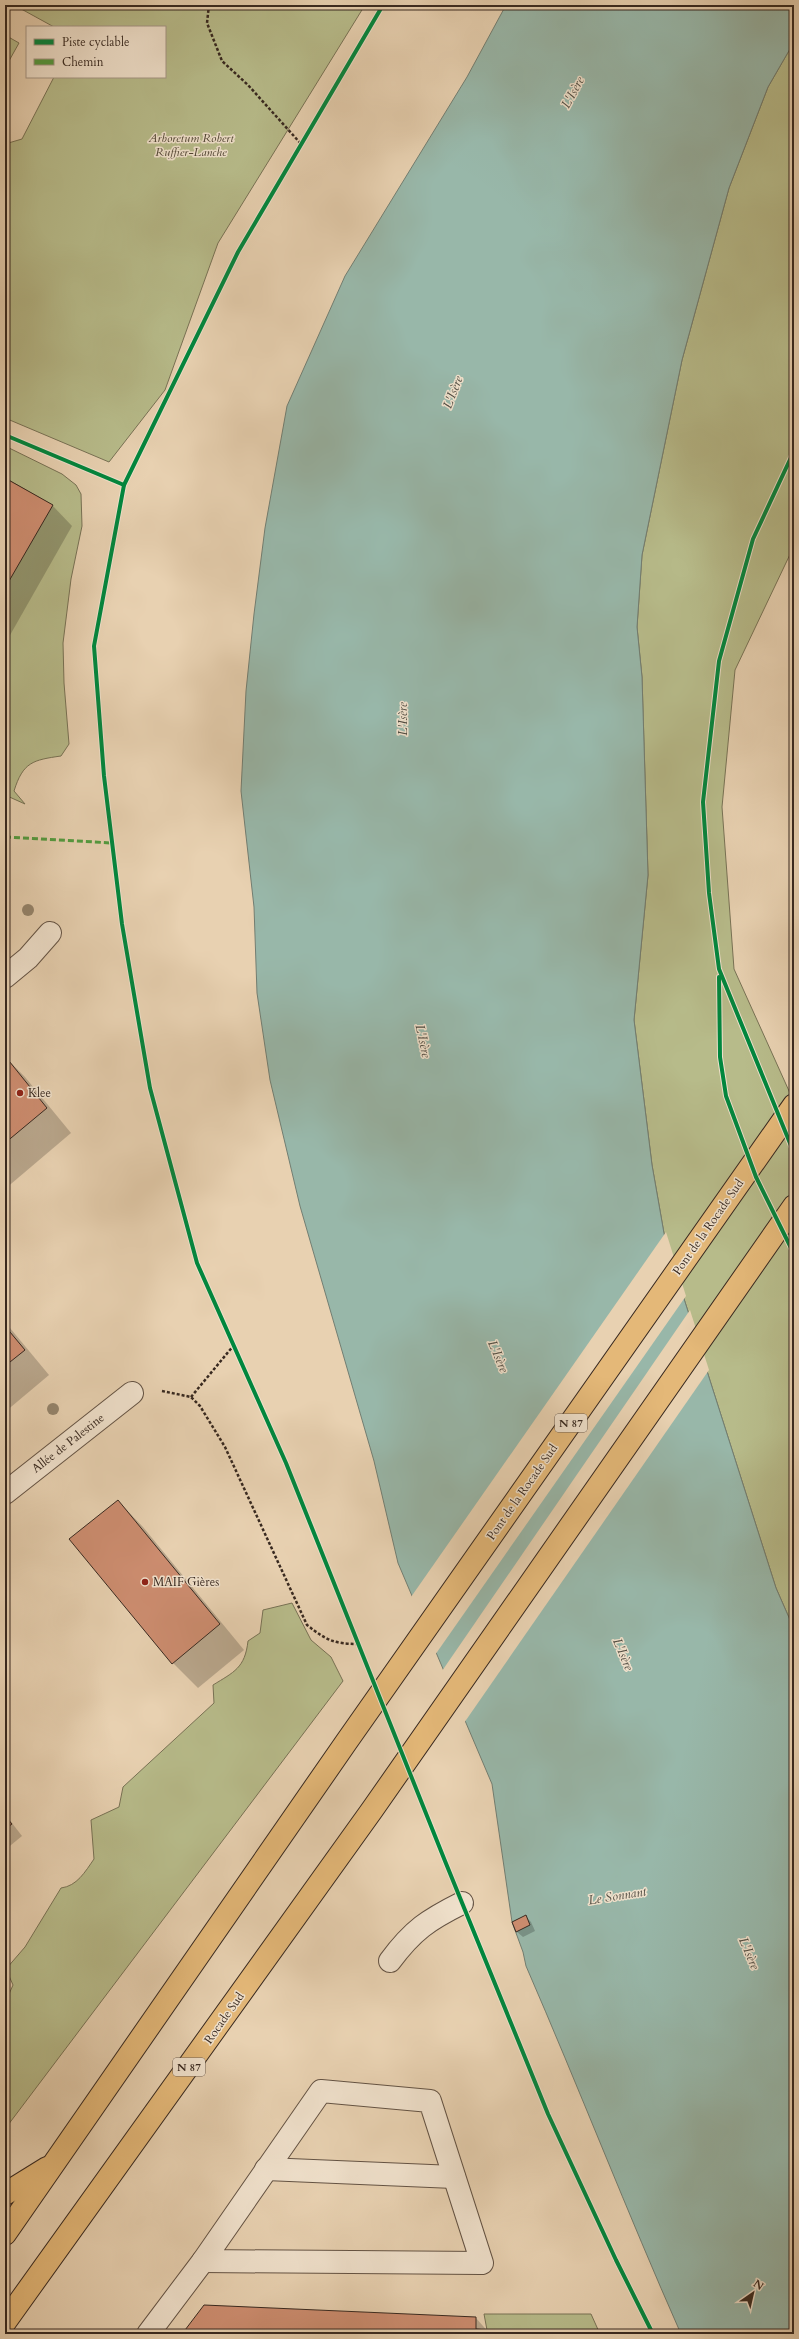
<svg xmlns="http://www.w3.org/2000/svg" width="799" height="2339" font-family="Cardo,serif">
	<rect width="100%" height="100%" fill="#e8d1b1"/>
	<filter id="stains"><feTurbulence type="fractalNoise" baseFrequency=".005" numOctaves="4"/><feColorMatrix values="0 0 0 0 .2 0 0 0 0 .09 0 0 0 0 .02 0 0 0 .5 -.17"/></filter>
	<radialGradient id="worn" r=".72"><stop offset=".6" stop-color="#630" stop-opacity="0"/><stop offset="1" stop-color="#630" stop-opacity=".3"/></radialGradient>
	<g fill="#b7bb8a" stroke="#787255">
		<path d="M 14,5 L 365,5 L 218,243 L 165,390 L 109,462 L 5,418 L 5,144 L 22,139 L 54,77 L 165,77 L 165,27 L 54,27 Z"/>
		<path d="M 5,35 L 19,43 L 5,68 Z"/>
		<path d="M 794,42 L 794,546 L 735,670 L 722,807 L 734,969 L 794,1102 L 794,1629 L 776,1588 L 665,1239 L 652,1165 L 634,1020 L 648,875 L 642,677 L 637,627 L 642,555 L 682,360 L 729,188 L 768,87 Z"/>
		<path d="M 5,446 L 62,474 L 76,485 L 81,494 L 82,526 L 71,579 L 63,643 L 64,683 L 69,744 L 61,756 C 33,760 23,762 14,791 L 25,804 L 5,795 L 5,587 L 52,505 L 5,478 Z"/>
		<path d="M 292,1603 L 311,1640 L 331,1657 L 343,1681 L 5,2129 L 5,2003 L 13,1985 L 6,1969 L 25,1947 L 61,1888 C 77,1886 85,1872 94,1859 L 91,1820 L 119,1807 L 123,1787 L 214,1703 L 213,1685 C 234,1672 245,1668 248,1641 L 260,1633 L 263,1610 Z"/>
		<path d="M 484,2314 L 591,2314 L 600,2334 L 490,2334 L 487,2330 Z"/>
	</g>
	<path fill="#98b7a9" stroke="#727e72" d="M 506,5 L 794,5 L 794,42 L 768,87 L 729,188 L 682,360 L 642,555 L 637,627 L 642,677 L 648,875 L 634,1020 L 652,1165 L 665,1239 L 776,1588 L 794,1629 L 794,2334 L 681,2334 C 627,2212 579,2088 526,1966 L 523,1952 L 512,1922 L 492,1784 L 398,1563 L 374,1461 L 300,1206 L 270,1080 L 257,993 L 254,907 L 241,791 L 246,691 L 254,614 L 265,528 L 287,406 L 345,276 L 467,77 Z"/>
	<g fill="#e8d1b1">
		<path d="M 666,1232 L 686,1296 L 435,1655 L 411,1597 Z"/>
		<path d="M 690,1310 L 709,1370 L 464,1723 L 442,1671 Z"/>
	</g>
	<g fill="#0003">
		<path d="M 5,479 L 52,505 L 72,526 L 5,644 Z"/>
		<path d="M 5,1057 L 25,1077 L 71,1133 L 5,1189 Z"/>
		<path d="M 5,1322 L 49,1375 L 5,1412 Z"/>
		<path d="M 118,1501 L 143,1527 L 244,1650 L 198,1688 L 173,1663 Z"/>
		<path d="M 5,1814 L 22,1836 L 5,1850 Z"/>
		<path d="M 525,1916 L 531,1922 L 535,1931 L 523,1937 L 517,1932 L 513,1922 Z"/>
		<path d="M 476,2318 L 490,2334 L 184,2334 Z"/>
	</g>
	<g fill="#cd8d70" stroke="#382920">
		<path d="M 5,478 L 53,505 L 5,588 Z"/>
		<path d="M 5,1056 L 47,1108 L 5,1143 Z"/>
		<path d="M 5,1326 L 25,1350 L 5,1366 Z"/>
		<path d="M 118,1500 L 220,1624 L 172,1664 L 69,1539 Z"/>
		<path d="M 5,1816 L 12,1824 L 5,1829 Z"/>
		<path d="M 526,1915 L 530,1925 L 516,1932 L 512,1922 Z"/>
		<path d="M 204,2305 L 476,2317 L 476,2329 L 487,2330 L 490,2334 L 182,2334 Z"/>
	</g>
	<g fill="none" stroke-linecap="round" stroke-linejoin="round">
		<defs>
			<g id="minor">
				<path d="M 5,977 L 28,958 L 50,933"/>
				<path d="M 5,1493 L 132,1393"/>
				<path d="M 390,1961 C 413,1930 428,1920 462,1903"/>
				<path d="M 321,2091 L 430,2101 L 482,2263 L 203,2261 Z"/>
				<path d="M 266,2169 L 454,2177"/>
				<path d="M 148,2334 L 203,2261"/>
			</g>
			<g id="highway">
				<path d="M 5,2194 L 47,2168"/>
				<path d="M 5,2234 L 347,1741 L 794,1105"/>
				<path d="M 5,2322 L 372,1810 L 794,1206"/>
			</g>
		</defs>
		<use href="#minor" stroke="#645344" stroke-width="24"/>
		<use href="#highway" stroke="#382920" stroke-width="24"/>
		<g stroke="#382920" stroke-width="2.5" stroke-dasharray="3 2" stroke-linecap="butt">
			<path d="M 209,5 L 207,23 L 222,61 L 248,85 L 302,145"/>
			<path d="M 162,1391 L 191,1397 L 200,1406 L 225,1447 L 307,1625 C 326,1640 334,1644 358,1644"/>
			<path d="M 191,1397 L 234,1345"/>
		</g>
		<use href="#minor" stroke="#f0e1cc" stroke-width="22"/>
		<use href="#highway" stroke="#e4b878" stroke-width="22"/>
		<path stroke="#529c3f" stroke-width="3" stroke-dasharray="6 3" stroke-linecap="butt" d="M 5,837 L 112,843"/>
		<defs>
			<g id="cycleway">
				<path d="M 383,5 L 238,252 L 124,485 L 94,646 L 104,776 L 122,924 L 150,1088 L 197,1263 L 286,1463 L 445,1861 L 548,2114 L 616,2260 L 653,2334"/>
				<path d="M 5,435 L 124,485"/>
				<path d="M 794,451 L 753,539 L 719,661 L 703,802 L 709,893 L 719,969 L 794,1153"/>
				<path d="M 719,977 L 720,1057 L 726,1096 L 756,1177 L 794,1254"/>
			</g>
		</defs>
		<use href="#cycleway" stroke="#f0e1cc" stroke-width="6"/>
		<use href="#cycleway" stroke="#00873e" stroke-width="4"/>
	</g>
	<g fill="#95856d">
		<circle cx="28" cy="910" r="6"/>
		<circle cx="53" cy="1409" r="6"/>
	</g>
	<g fill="#8f2418" stroke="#f0e1cc" stroke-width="1.5">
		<circle cx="20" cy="1093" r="4"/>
		<circle cx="145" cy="1582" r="4"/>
	</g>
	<g text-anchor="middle" stroke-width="3" stroke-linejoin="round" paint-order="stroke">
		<g fill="#f0e1cc" stroke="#6f6054" stroke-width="1">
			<rect x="555" y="1414" width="32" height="18" rx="3"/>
			<rect x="173" y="2058" width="32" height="18" rx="3"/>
		</g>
		<g font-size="11" font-weight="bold" fill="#382920">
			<text x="571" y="1427">N 87</text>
			<text x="189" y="2071">N 87</text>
		</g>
		<g font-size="12" font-style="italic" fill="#514635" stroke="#f0e1cc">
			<text x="191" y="142">Arboretum Robert<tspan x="191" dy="14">Ruffier-Lanche</tspan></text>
		</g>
		<g font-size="12" fill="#382920" stroke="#f0e1cc" text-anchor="start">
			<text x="28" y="1097">Klee</text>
			<text x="153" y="1586">MAIF Gières</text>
		</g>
		<g font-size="12" fill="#382920" stroke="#f0e1cc">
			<text transform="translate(708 1227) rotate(-55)" y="4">Pont de la Rocade Sud</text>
			<text transform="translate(68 1443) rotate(-38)" y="4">Allée de Palestine</text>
			<text transform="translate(522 1492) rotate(-55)" y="4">Pont de la Rocade Sud</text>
			<text transform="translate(224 2018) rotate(-55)" y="4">Rocade Sud</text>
		</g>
		<g font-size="13" font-style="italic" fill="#504c42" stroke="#f0e1cc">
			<text transform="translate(572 92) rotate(-62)" y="5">L'Isère</text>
			<text transform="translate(452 392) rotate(-69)" y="5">L'Isère</text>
			<text transform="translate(402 719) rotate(-90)" y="5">L'Isère</text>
			<text transform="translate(424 1041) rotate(78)" y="5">L'Isère</text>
			<text transform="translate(499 1356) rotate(67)" y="5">L'Isère</text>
			<text transform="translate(624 1654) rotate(67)" y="5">L'Isère</text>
			<text transform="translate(617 1895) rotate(-9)" y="5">Le Sonnant</text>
			<text transform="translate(750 1953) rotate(67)" y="5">L'Isère</text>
		</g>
	</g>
	<rect width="799" height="2339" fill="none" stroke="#e8d1b1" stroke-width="20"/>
	<rect x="6" y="6" width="787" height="2327" fill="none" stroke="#382920" stroke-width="2"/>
	<rect x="10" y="10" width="779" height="2319" fill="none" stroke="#382920"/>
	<rect x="26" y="26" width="140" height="52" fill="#f0e1cc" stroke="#a69787"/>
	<rect x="34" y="39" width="20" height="6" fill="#00873e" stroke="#a69787"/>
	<text x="62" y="46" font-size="12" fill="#382920">Piste cyclable</text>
	<rect x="34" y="59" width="20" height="6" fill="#529c3f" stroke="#a69787"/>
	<text x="62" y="66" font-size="12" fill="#382920">Chemin</text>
	<g transform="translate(753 2293) rotate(34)" stroke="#f0e1cc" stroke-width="3" paint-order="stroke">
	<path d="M0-3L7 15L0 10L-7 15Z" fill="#382920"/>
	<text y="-6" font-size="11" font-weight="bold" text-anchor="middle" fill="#382920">N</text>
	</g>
	<rect width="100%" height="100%" filter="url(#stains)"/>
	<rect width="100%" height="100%" fill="url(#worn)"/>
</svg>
